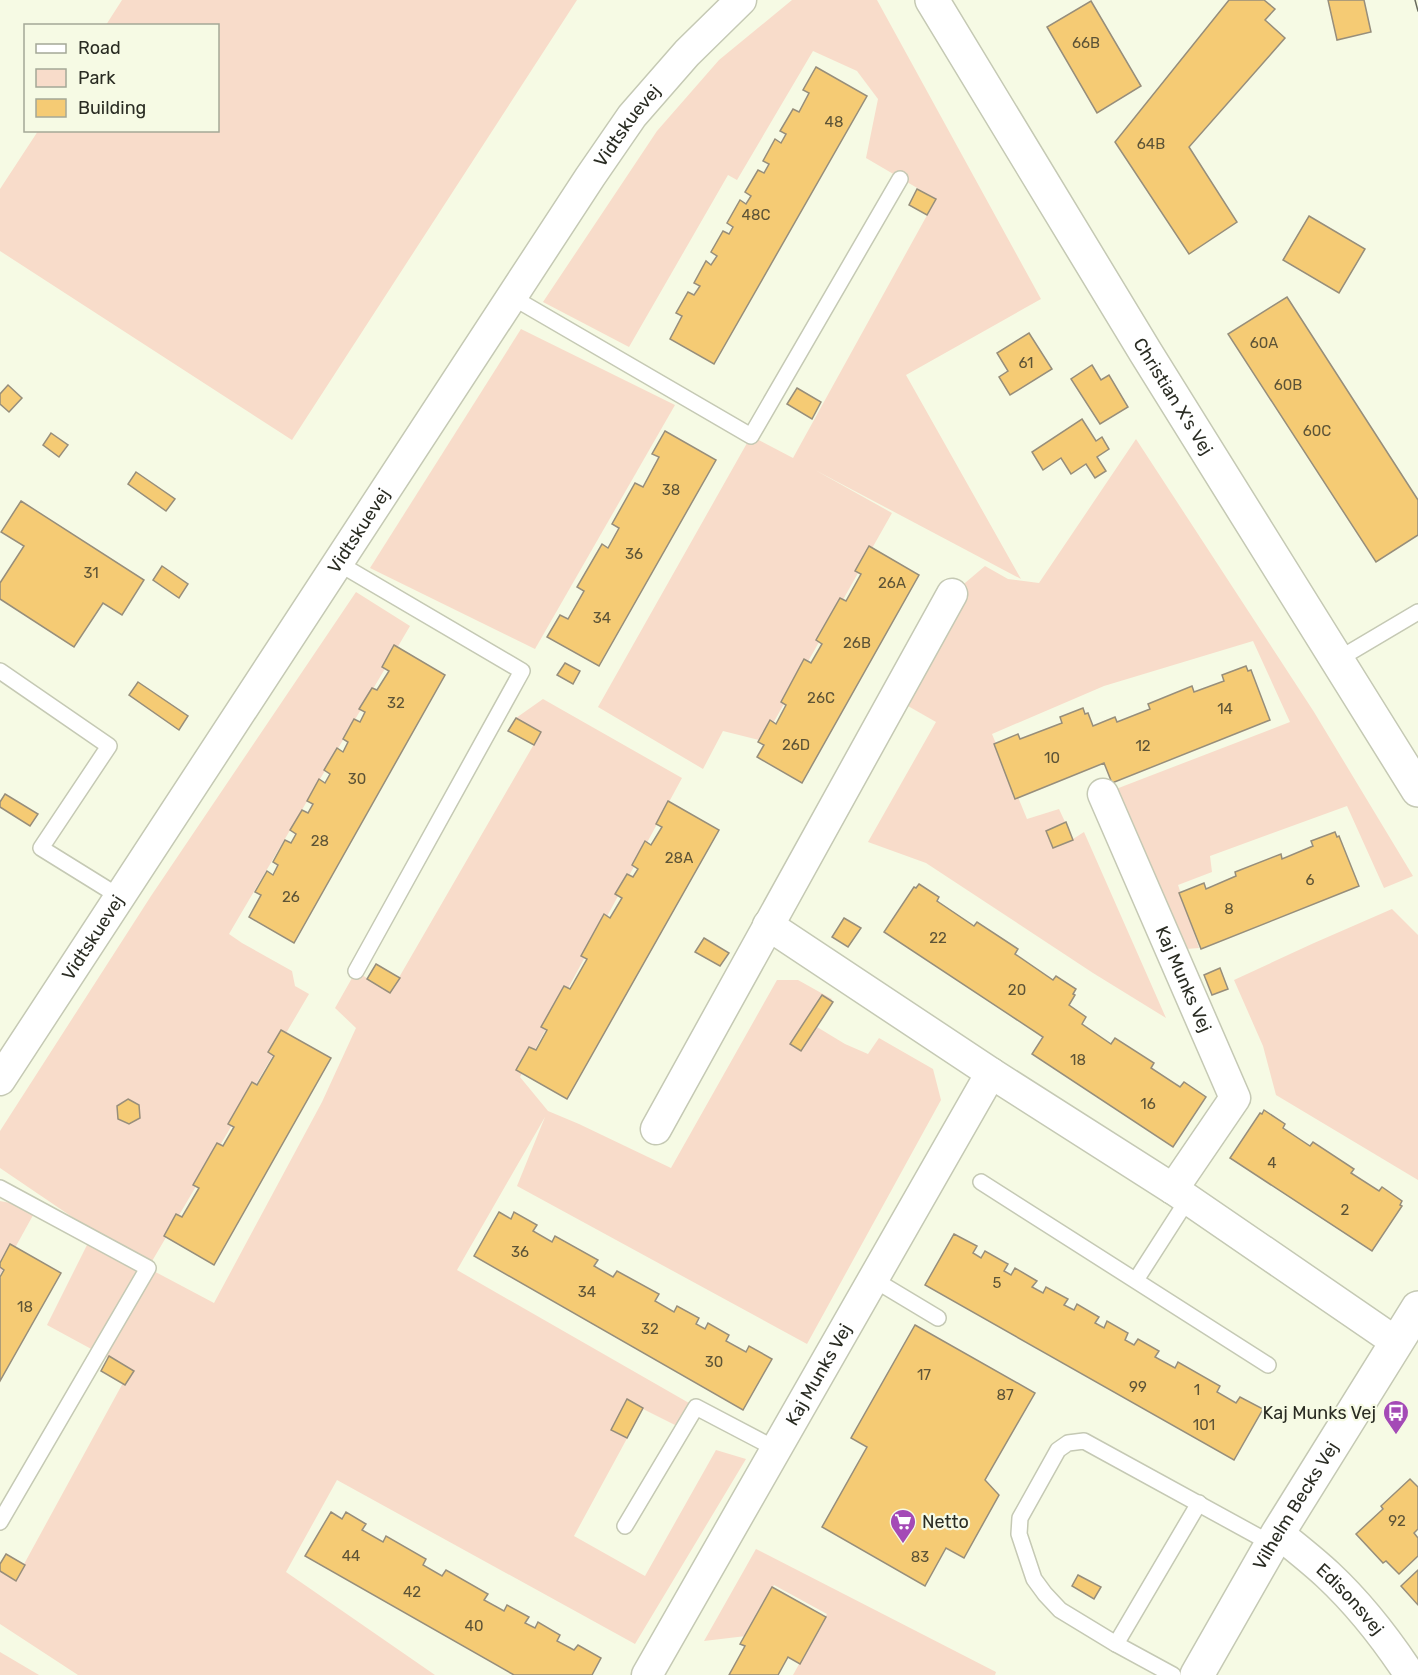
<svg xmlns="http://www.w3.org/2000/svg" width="1418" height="1675" font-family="Rubik,sans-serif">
	<rect width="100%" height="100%" fill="#f6fae4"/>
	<g fill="#f8dcca">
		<path d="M 122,0 L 577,0 L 292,440 L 0,251 L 0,189 L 38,131 L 218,130 L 218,26 L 106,25 Z"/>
		<path d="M 792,0 L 877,0 L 1041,299 L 906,375 L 1021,579 L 815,470 L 892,513 L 763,741 L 723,731 L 703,769 L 598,707 L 751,436 L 793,458 L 936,199 L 866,158 L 878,99 L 857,71 L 813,51 L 737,180 L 728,175 L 629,347 L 543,302 L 657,131 L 719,60 Z"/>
		<path d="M 521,329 L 675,405 L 535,649 L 370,568 Z"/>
		<path d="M 1136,439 L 1314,712 L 1413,876 L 1384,888 L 1347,806 L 1210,856 L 1212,872 L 1178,885 L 1199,948 L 1186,949 L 1103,794 L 1290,722 L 1253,641 L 1104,686 L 992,734 L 1027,819 L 1059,809 L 1073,839 L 1084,832 L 1166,1018 L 1093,973 L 926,863 L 868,842 L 936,722 L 894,698 L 952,594 L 985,566 L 1008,579 L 1039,583 Z"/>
		<path d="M 356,592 L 410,626 L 229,934 L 242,943 L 292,971 L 295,986 L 309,994 L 148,1268 L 214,1303 L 322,1102 L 356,1028 L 335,1008 L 356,971 L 390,993 L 541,732 L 516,718 L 543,699 L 682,778 L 520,1077 L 548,1111 L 579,1124 L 671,1168 L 777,980 L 798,980 L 832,999 L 817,1027 L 845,1044 L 868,1054 L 879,1038 L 933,1069 L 941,1100 L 807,1344 L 517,1186 L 545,1117 L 457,1270 L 696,1407 L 683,1429 L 643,1409 L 574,1536 L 645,1576 L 716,1450 L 746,1459 L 635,1644 L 337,1480 L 286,1572 L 435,1675 L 78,1675 L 0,1624 L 0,1568 L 17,1577 L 130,1370 L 47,1325 L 91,1237 L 140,1263 L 0,1168 L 0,1131 L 151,896 Z"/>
		<path d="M 1392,909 L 1418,935 L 1418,1180 L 1276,1095 L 1263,1046 L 1234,980 L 1314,943 Z"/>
		<path d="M 0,1201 L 37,1208 L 0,1275 Z"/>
		<path d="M 756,1549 L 996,1672 L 995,1675 L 793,1675 L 827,1614 L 774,1585 L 746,1636 L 704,1641 Z"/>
		<path d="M 0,1652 L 39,1675 L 0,1675 Z"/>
	</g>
	<g fill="#f5cb74" stroke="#978e7b" stroke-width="1.5">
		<path d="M 1229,0 L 1264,0 L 1275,9 L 1265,20 L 1285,38 L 1189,147 L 1237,222 L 1189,254 L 1115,142 Z"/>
		<path d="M 1328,0 L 1364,0 L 1371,32 L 1337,40 Z"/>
		<path d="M 1091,1 L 1141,86 L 1097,113 L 1047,27 Z"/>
		<path d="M 816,67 L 867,96 L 714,364 L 670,339 L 682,316 L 676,313 L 688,292 L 694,295 L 700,286 L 694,283 L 706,261 L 711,265 L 717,256 L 711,252 L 723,231 L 729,234 L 733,227 L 727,223 L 740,200 L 746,204 L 751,196 L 745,192 L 758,170 L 764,173 L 769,164 L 763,161 L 775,139 L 781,143 L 786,134 L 780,131 L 793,109 L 799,112 L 809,93 L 803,90 Z"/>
		<path d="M 917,189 L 936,199 L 927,215 L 909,205 Z"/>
		<path d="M 1309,216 L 1365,249 L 1339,293 L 1283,260 Z"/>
		<path d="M 1287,297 L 1418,500 L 1418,535 L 1376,562 L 1228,334 Z"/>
		<path d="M 1029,333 L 1052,369 L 1010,395 L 999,377 L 1008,371 L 997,353 Z"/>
		<path d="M 1092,365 L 1101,380 L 1109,375 L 1128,407 L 1100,424 L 1071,379 Z"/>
		<path d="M 8,385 L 22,398 L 9,412 L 0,404 L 0,394 Z"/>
		<path d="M 797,388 L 821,402 L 812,419 L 787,404 Z"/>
		<path d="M 1082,419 L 1096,441 L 1102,437 L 1109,449 L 1097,457 L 1106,471 L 1095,478 L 1086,464 L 1071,474 L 1061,458 L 1043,470 L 1032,452 Z"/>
		<path d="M 665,431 L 716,460 L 599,666 L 547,637 L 560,615 L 568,619 L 584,591 L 577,587 L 602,544 L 608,548 L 619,528 L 612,524 L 635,483 L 643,487 L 659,457 L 652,454 Z"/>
		<path d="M 51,433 L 68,445 L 59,457 L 43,445 Z"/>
		<path d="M 136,472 L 175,499 L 166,511 L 128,484 Z"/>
		<path d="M 21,501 L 144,580 L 122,615 L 103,603 L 74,647 L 0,599 L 0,583 L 24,546 L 1,532 Z"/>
		<path d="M 869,546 L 919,575 L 802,783 L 757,757 L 764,745 L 758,742 L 770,720 L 776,724 L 786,705 L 781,702 L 804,659 L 811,663 L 822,644 L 816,640 L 840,598 L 846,601 L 861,574 L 855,571 Z"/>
		<path d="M 162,566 L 188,584 L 179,598 L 153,580 Z"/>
		<path d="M 394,645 L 445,675 L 294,943 L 249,917 L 261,895 L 255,892 L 267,871 L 273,875 L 278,865 L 273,862 L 285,840 L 291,843 L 296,834 L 290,830 L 302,810 L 308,813 L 313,804 L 307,801 L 319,779 L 325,783 L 330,774 L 324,770 L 337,748 L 343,752 L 348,742 L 343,739 L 354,719 L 360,722 L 365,712 L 359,709 L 372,688 L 377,690 L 389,671 L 382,667 Z"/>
		<path d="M 565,663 L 580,671 L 573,684 L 557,675 Z"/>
		<path d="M 1246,666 L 1248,671 L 1251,670 L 1270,720 L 1112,783 L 1104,763 L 1015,799 L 994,744 L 1018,734 L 1020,739 L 1062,723 L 1060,717 L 1083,708 L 1085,714 L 1088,713 L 1093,726 L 1115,717 L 1117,722 L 1150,709 L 1148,704 L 1192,686 L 1194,692 L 1224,681 L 1222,675 Z"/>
		<path d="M 138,682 L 188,716 L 179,730 L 129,695 Z"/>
		<path d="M 516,718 L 541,732 L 534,745 L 508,731 Z"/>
		<path d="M 5,794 L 38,814 L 30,826 L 0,807 L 0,802 Z"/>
		<path d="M 668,801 L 719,830 L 567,1099 L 516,1070 L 529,1047 L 536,1050 L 547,1030 L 541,1027 L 564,986 L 570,989 L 587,959 L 581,956 L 604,914 L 610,918 L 622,898 L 615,894 L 627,874 L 633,877 L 638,869 L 632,865 L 645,841 L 651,845 L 662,827 L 656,824 Z"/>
		<path d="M 1066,822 L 1073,840 L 1053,848 L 1046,831 Z"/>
		<path d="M 1335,832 L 1337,837 L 1339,836 L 1359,886 L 1201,949 L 1179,893 L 1204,883 L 1206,889 L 1236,876 L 1235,872 L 1281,854 L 1282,859 L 1313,846 L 1311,841 Z"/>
		<path d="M 919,884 L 939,897 L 937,901 L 974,926 L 977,922 L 1018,949 L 1015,954 L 1053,980 L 1056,976 L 1076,989 L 1073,994 L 1075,995 L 1069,1005 L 1086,1017 L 1082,1024 L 1111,1044 L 1115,1038 L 1154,1063 L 1151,1068 L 1180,1087 L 1184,1082 L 1206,1097 L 1173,1147 L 1032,1054 L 1043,1037 L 884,932 L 914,887 L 916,888 Z"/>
		<path d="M 844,918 L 861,928 L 848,947 L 832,937 Z"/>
		<path d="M 704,938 L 729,953 L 720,966 L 695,952 Z"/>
		<path d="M 376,964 L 400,978 L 390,993 L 367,979 Z"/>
		<path d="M 1220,968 L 1228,989 L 1212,995 L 1204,975 Z"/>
		<path d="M 822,995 L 833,1002 L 801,1051 L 790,1044 Z"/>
		<path d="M 281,1030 L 331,1058 L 214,1265 L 164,1236 L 176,1214 L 182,1217 L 199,1188 L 193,1185 L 217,1143 L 223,1146 L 234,1127 L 228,1124 L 252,1082 L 257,1085 L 274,1056 L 268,1052 Z"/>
		<path d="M 128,1099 L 139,1105 L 140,1118 L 129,1124 L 118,1119 L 117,1106 Z"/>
		<path d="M 1264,1110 L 1285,1124 L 1283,1128 L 1310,1146 L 1313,1142 L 1354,1169 L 1351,1173 L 1379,1191 L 1382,1187 L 1402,1201 L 1400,1205 L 1402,1206 L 1372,1251 L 1230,1158 L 1260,1113 L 1262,1114 Z"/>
		<path d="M 499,1212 L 511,1219 L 514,1212 L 537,1225 L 533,1231 L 552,1242 L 555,1236 L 598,1260 L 594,1266 L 613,1277 L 617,1271 L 659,1294 L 655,1301 L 674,1312 L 677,1306 L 699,1318 L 696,1324 L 705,1329 L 708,1323 L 729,1335 L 726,1341 L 746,1352 L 749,1346 L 772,1359 L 743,1410 L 474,1256 Z"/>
		<path d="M 954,1234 L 977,1246 L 973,1253 L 981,1258 L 985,1251 L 1008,1264 L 1004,1271 L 1011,1275 L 1015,1268 L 1037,1281 L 1032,1287 L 1043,1293 L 1046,1287 L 1068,1299 L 1064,1305 L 1074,1310 L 1077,1304 L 1099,1317 L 1095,1323 L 1104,1328 L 1107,1321 L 1128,1333 L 1125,1340 L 1134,1345 L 1138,1339 L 1159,1351 L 1155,1357 L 1175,1368 L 1178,1362 L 1220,1386 L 1217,1392 L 1236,1403 L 1240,1397 L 1263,1409 L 1234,1460 L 925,1285 Z"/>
		<path d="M 10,1244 L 61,1273 L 0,1381 L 0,1277 L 4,1270 L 0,1267 L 0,1263 Z"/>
		<path d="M 915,1325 L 1035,1393 L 985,1480 L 999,1495 L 964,1558 L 946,1548 L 925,1586 L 822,1527 L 867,1447 L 851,1438 Z"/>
		<path d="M 109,1356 L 134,1371 L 125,1385 L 101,1371 Z"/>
		<path d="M 627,1399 L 643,1408 L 627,1438 L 611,1430 Z"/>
		<path d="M 1410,1479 L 1418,1487 L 1418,1529 L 1414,1533 L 1418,1538 L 1418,1556 L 1399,1574 L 1386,1561 L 1383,1563 L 1356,1534 L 1383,1509 L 1381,1506 Z"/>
		<path d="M 331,1512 L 342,1519 L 346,1512 L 366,1524 L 362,1530 L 383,1542 L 386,1536 L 426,1559 L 423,1565 L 442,1576 L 446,1570 L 488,1594 L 484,1600 L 504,1611 L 507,1605 L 529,1617 L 525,1623 L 535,1628 L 538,1622 L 560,1635 L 557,1641 L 574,1650 L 578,1645 L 601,1658 L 592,1675 L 514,1675 L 305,1556 Z"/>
		<path d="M 6,1554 L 25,1565 L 16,1581 L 0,1571 L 0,1564 Z"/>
		<path d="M 1418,1570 L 1418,1605 L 1401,1586 Z"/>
		<path d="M 1078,1575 L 1101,1587 L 1094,1599 L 1072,1586 Z"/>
		<path d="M 772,1587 L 826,1617 L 800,1664 L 788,1657 L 778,1675 L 729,1675 L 745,1646 L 740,1644 Z"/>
	</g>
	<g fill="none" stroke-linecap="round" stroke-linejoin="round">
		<defs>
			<g id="service">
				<path d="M 512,297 L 751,436 L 900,179"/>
				<path d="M 338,563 L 522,671 L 356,971"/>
				<path d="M 1337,660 L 1418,612"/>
				<path d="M 0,671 L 109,746 L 41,848 L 120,897"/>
				<path d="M 981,1182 L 1268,1365"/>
				<path d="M 0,1188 L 148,1268 L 0,1522"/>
				<path d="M 873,1279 L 938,1318"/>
				<path d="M 1136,1280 L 1188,1199"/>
				<path d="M 625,1526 L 696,1407 L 776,1449"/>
				<path d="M 1116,1644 L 1199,1503"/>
				<path d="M 1173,1675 L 1116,1644 L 1060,1610 L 1045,1594 L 1034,1579 L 1019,1534 L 1020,1518 L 1058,1450 L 1068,1443 L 1084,1441 L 1272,1544"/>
			</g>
			<g id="minor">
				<path id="s1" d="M 1103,794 L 1235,1098 L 1173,1189"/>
				<path d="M 768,925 L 991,1073 L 1173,1189 L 1396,1342"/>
				<path id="s2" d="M 0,1080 L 590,177 L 632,116 L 687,53 L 741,0"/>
				<path d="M 656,1129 L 952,594"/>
				<path id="s3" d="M 1278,1533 C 1295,1547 1312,1560 1328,1575 C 1359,1604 1387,1640 1410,1675"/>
				<path id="s4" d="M 647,1675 L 991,1073"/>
			</g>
			<g id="tertiary">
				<path id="s5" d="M 932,0 L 1146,353 L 1418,790"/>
				<path id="s6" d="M 1197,1675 L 1278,1533 L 1418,1308"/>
			</g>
		</defs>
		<use href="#service" stroke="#c5c9b4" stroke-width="18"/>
		<use href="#minor" stroke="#c5c9b4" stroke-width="33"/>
		<use href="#tertiary" stroke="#c5c9b4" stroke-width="36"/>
		<use href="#service" stroke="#fff" stroke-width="15"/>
		<use href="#minor" stroke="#fff" stroke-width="30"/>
		<use href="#tertiary" stroke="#fff" stroke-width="33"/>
		<path stroke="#696b5e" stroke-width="1.5" d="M 1415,0 L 1418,11"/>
	</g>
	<defs>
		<symbol id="bus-pin" viewBox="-11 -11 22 30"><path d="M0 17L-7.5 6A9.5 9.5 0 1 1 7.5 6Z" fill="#a44ab6" stroke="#f6fae4"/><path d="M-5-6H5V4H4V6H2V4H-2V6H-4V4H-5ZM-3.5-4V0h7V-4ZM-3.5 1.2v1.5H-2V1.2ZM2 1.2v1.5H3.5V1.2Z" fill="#fff"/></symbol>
		<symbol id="supermarket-pin" viewBox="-11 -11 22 30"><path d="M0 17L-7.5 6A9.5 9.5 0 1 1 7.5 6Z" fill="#a44ab6" stroke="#f6fae4"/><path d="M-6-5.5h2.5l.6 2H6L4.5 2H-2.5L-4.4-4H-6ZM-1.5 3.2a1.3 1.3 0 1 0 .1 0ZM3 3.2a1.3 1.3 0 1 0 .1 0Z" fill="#fff"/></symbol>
	</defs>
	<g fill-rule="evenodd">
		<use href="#bus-pin" x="1381" y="1398" width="30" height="40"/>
		<use href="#supermarket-pin" x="888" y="1507" width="30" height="40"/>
	</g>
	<g text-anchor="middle" stroke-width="4.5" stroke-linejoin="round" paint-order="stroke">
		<g font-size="15" fill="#5d5437">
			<text x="1086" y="48">66B</text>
			<text x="834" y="127">48</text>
			<text x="1151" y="149">64B</text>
			<text x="756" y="220">48C</text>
			<text x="1264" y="348">60A</text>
			<text x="1026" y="368">61</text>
			<text x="1288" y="390">60B</text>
			<text x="1317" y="436">60C</text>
			<text x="671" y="495">38</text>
			<text x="634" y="559">36</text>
			<text x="91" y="578">31</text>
			<text x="892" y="588">26A</text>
			<text x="602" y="623">34</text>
			<text x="857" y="648">26B</text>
			<text x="821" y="703">26C</text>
			<text x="396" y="708">32</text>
			<text x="1225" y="714">14</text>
			<text x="796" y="750">26D</text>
			<text x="1143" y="751">12</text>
			<text x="1052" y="763">10</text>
			<text x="357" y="784">30</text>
			<text x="320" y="846">28</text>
			<text x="679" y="863">28A</text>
			<text x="1310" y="885">6</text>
			<text x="291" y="902">26</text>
			<text x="1229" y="914">8</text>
			<text x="938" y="943">22</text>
			<text x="1017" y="995">20</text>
			<text x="1078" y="1065">18</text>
			<text x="1148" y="1109">16</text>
			<text x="1272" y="1168">4</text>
			<text x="1345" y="1215">2</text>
			<text x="520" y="1257">36</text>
			<text x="997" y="1288">5</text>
			<text x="587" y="1297">34</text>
			<text x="25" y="1312">18</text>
			<text x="650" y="1334">32</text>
			<text x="714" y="1367">30</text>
			<text x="924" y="1380">17</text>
			<text x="1138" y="1392">99</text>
			<text x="1197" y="1395">1</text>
			<text x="1005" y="1400">87</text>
			<text x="1204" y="1430">101</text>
			<text x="1397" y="1526">92</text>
			<text x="351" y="1561">44</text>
			<text x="920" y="1562">83</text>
			<text x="412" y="1597">42</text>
			<text x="474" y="1631">40</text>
		</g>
		<g font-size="18" fill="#2a2c23" stroke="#f6fae4">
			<text dy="6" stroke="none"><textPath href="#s2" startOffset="1142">Vidtskuevej</textPath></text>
			<text dy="6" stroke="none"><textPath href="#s5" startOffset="464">Christian X's Vej</textPath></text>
			<text dy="6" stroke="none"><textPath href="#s2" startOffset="656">Vidtskuevej</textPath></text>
			<text dy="6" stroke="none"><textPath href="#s2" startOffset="170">Vidtskuevej</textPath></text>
			<text dy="6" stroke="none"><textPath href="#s1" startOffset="202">Kaj Munks Vej</textPath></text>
			<text dy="6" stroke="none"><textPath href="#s4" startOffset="346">Kaj Munks Vej</textPath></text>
			<text dy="6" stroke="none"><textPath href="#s6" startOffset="196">Vilhelm Becks Vej</textPath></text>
			<text dy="6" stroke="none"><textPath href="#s3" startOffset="98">Edisonsvej</textPath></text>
		</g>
		<g font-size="18" fill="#2a2c23" stroke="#f6fae4" text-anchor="end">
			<text x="1376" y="1419">Kaj Munks Vej</text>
			<text x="922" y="1528" text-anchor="start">Netto</text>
		</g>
	</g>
	<rect x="24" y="24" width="195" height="108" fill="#f6fae4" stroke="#a4a897" stroke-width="1.5"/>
	<rect x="36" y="44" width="30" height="9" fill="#ffffff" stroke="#a4a897" stroke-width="1.5"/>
	<text x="78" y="54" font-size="18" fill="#2a2c23">Road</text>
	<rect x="36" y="69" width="30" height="18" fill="#f8dcca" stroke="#a4a897" stroke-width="1.5"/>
	<text x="78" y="84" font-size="18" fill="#2a2c23">Park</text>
	<rect x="36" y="99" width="30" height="18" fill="#f5cb74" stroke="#a4a897" stroke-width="1.5"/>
	<text x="78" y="114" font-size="18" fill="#2a2c23">Building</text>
</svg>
